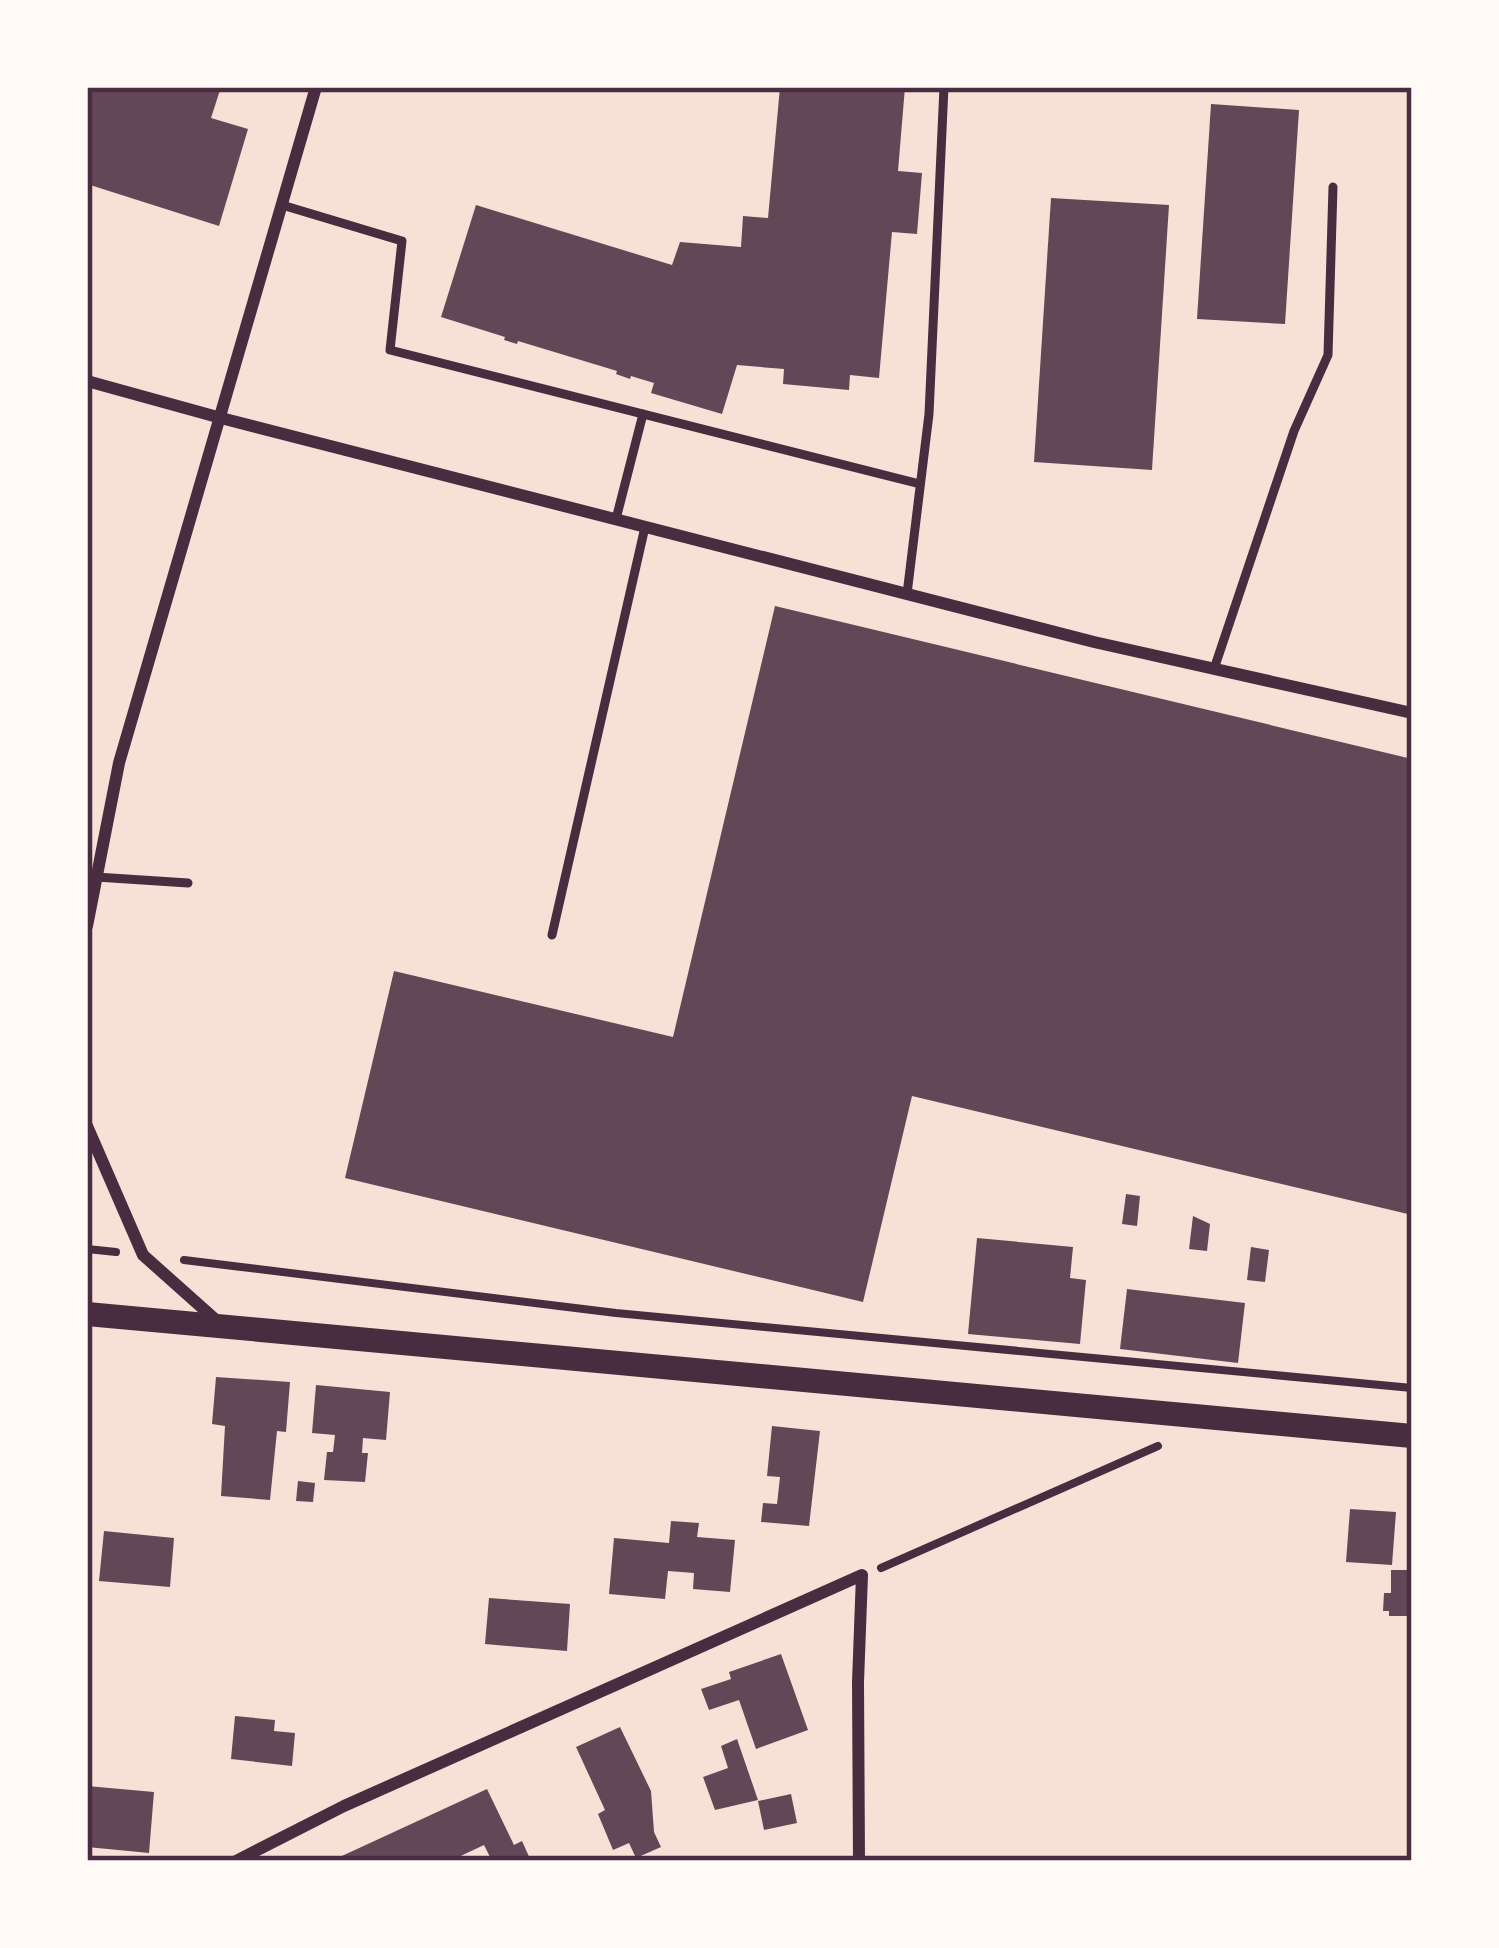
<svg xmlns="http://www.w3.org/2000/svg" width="1499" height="1948" font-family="Spectral,serif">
	<rect width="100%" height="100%" fill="#f7e1d7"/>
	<g fill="#644757">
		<path d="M 87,87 L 221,87 L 211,118 L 248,129 L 219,226 L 87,184 Z"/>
		<path d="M 780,87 L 905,87 L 898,171 L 922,173 L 917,234 L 892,232 L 879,378 L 850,375 L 849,390 L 783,384 L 784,369 L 737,365 L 722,414 L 651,393 L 654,383 L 631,376 L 630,379 L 616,374 L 617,371 L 518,341 L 517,344 L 504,340 L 505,337 L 441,317 L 476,205 L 672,265 L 680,242 L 741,247 L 743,216 L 768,218 Z"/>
		<path d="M 1211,104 L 1299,110 L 1285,324 L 1197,319 Z"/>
		<path d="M 1051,198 L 1169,205 L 1152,470 L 1034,462 Z"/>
		<path d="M 775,606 L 1412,759 L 1412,1215 L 912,1096 L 863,1302 L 345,1178 L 394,971 L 673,1037 Z"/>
		<path d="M 1126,1194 L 1140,1196 L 1137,1226 L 1122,1224 Z"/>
		<path d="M 1193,1216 L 1210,1224 L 1207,1251 L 1189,1249 Z"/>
		<path d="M 977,1238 L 1073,1247 L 1070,1278 L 1086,1280 L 1080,1344 L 968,1334 Z"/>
		<path d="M 1251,1247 L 1269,1250 L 1265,1282 L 1247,1280 Z"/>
		<path d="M 1127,1289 L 1245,1303 L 1238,1363 L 1120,1349 Z"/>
		<path d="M 216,1377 L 290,1382 L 286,1432 L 277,1431 L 270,1500 L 221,1496 L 225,1426 L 212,1424 Z"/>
		<path d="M 316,1385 L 390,1392 L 386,1440 L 363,1438 L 362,1453 L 368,1453 L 365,1482 L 324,1480 L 327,1452 L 333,1452 L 335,1435 L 312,1433 Z"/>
		<path d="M 772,1426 L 820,1431 L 809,1526 L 761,1522 L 763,1503 L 777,1504 L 780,1477 L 767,1476 Z"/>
		<path d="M 298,1481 L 315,1483 L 313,1502 L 296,1501 Z"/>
		<path d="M 1350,1509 L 1396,1512 L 1392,1565 L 1346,1562 Z"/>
		<path d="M 671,1521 L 699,1523 L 697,1537 L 735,1540 L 730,1592 L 693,1589 L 694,1573 L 668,1571 L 665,1599 L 609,1594 L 614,1538 L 669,1543 Z"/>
		<path d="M 104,1531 L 174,1538 L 170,1587 L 99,1581 Z"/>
		<path d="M 1391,1570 L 1412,1570 L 1412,1616 L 1389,1616 L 1389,1611 L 1383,1611 L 1384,1593 L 1391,1593 Z"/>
		<path d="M 489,1598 L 570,1604 L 567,1651 L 485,1644 Z"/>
		<path d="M 781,1654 L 808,1730 L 756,1749 L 739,1700 L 709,1710 L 701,1689 L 731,1679 L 729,1672 Z"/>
		<path d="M 235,1716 L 275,1720 L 274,1731 L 295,1733 L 292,1766 L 231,1759 Z"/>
		<path d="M 620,1727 L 651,1791 L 654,1832 L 661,1847 L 636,1858 L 629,1843 L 613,1850 L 598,1814 L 605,1810 L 576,1747 Z"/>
		<path d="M 737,1739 L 758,1800 L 715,1810 L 703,1777 L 728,1768 L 721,1746 Z"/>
		<path d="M 87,1786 L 154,1792 L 149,1853 L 87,1847 Z"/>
		<path d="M 487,1789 L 514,1845 L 522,1841 L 531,1861 L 492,1861 L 484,1845 L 450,1861 L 331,1861 Z"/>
		<path d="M 791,1794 L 797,1823 L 764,1830 L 758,1801 Z"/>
	</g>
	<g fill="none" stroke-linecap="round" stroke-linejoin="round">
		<g stroke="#4a2c40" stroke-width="8">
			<path d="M 87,1249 L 116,1252"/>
			<path d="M 184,1260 L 616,1313 L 1412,1388"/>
			<path d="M 881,1568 L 1158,1446"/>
		</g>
		<g stroke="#4a2c40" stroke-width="9">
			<path d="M 282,205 L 402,241 L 390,350 L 920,484"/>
			<path d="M 616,519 L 643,414"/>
			<path d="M 907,594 L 929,414 L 944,87"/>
			<path d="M 1214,669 L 1294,431 L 1328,355 L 1333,187"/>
			<path d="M 96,877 L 188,883"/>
			<path d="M 552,935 L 645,527"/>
		</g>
		<g stroke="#4a2c40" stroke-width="12">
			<path d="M 87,381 L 221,418 L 1094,642 L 1412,713"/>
			<path d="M 87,926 L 119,763 L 316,87"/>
			<path d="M 87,1126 L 143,1255 L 217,1321"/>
			<path d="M 236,1861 L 344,1806 L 862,1575 L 858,1682 L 859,1861"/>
		</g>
		<path stroke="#4a2c40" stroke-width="24" d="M 87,1314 L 1412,1436"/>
	</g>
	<rect width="1499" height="1948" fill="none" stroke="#fffaf5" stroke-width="180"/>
	<rect x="90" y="90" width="1319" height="1768" fill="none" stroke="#4a2c40" stroke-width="4.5"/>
</svg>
